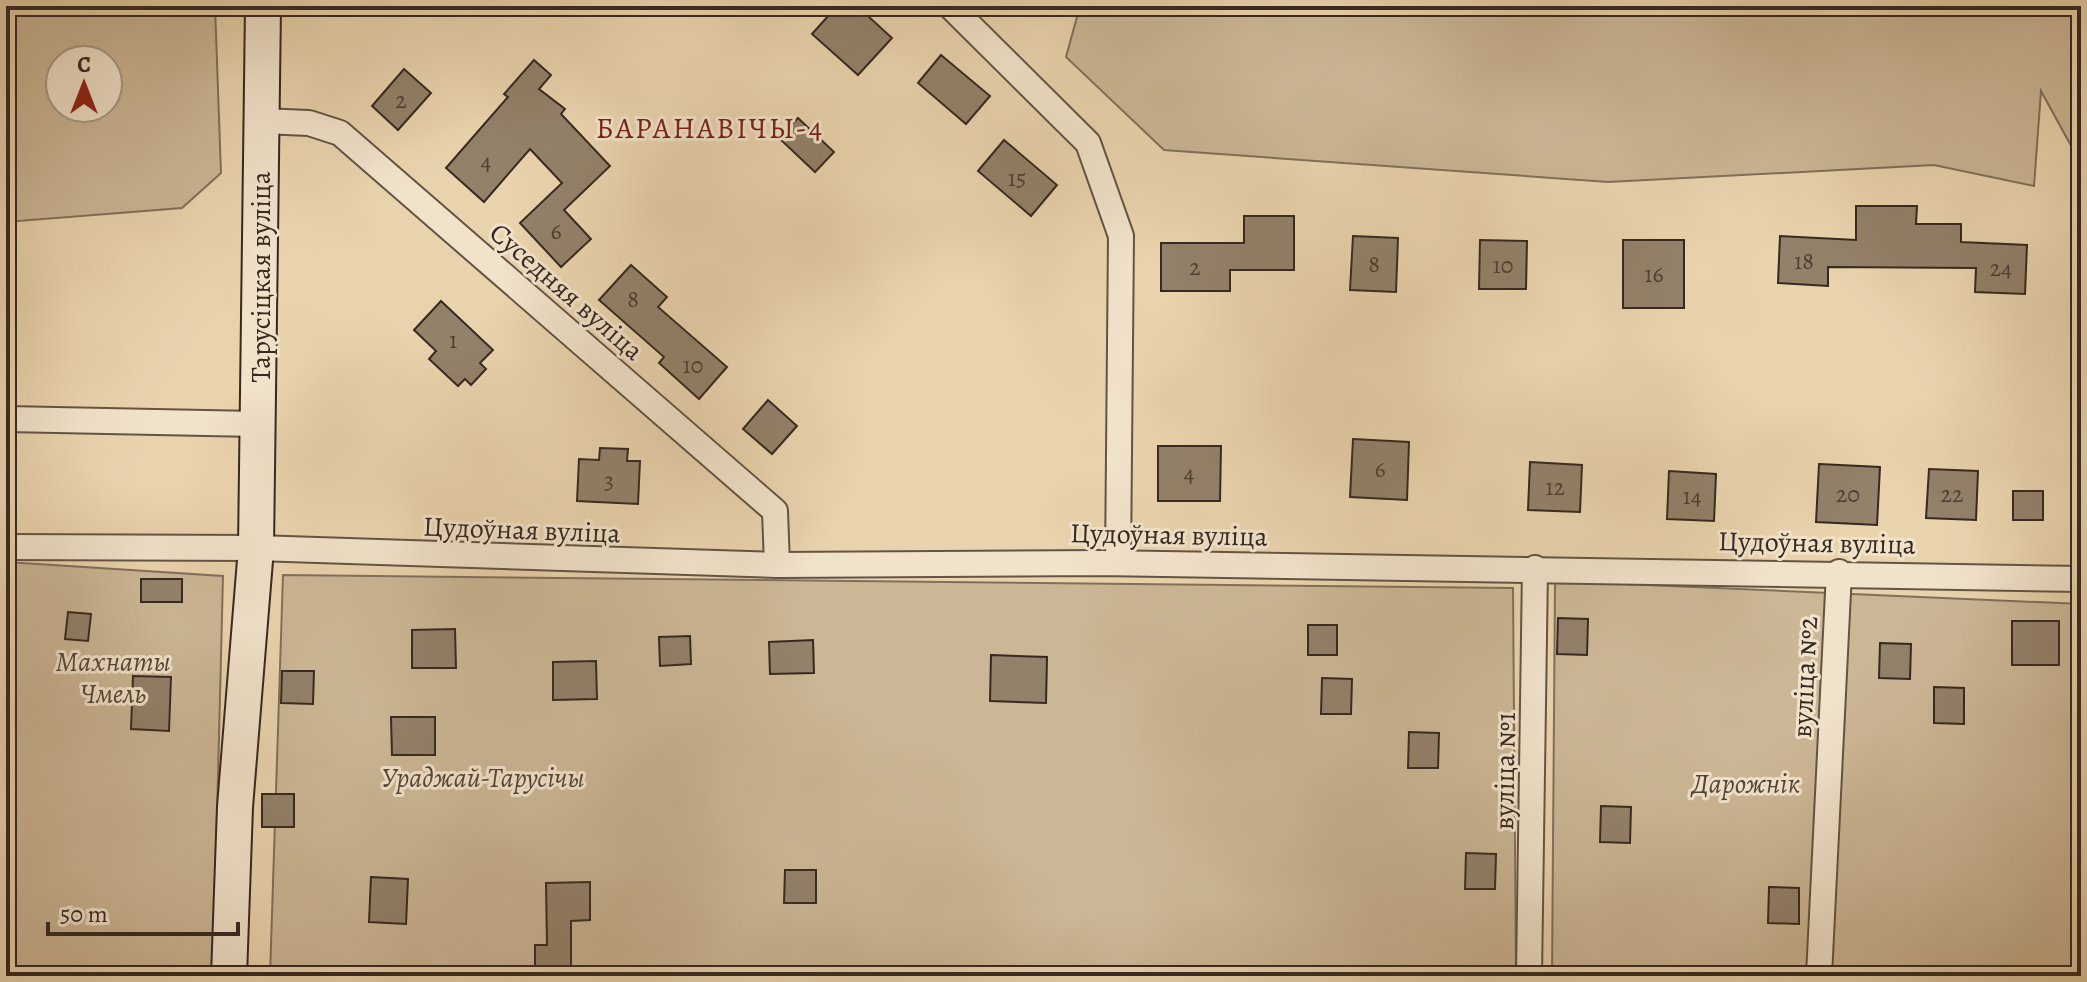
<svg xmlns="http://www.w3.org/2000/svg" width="2087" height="982" font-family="Alegreya,serif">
	<rect width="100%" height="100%" fill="#e9d3ad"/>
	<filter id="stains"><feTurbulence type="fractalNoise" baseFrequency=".0025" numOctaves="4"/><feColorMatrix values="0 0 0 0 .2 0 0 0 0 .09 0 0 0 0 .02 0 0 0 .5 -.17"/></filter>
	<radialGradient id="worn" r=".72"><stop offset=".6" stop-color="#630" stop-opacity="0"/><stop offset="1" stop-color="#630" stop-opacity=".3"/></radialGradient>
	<g fill="#cbb695" stroke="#80705b" stroke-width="2" fill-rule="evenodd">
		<path d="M 6,6 L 215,6 L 221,173 L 182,208 L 6,222 ZM 60,60 L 108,60 L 108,108 L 60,108 Z"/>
		<path d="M 1080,6 L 2081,6 L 2081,164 L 2041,91 L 2034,186 L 1934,165 L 1608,182 L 1164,150 L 1066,57 Z"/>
		<path d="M 6,562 L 223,576 L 213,976 L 6,976 Z"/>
		<path d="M 283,575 L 1513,588 L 1516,976 L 270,976 Z"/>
		<path d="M 1555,581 L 2081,604 L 2081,976 L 1552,976 Z"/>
	</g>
	<g fill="#93816a" stroke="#362921" stroke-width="2">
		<path d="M 837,6 L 857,6 L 892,38 L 858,75 L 812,34 Z"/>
		<path d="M 941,55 L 990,96 L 966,124 L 918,83 Z"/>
		<path d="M 534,60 L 551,75 L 539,89 L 565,109 L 561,114 L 610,166 L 564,210 L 591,239 L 561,267 L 520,223 L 562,183 L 530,149 L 484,202 L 446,168 L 508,97 L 504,94 Z"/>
		<path d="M 404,69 L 431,93 L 398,130 L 372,106 Z"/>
		<path d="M 798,118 L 834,152 L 815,172 L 779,138 Z"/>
		<path d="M 1004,140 L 1057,185 L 1031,216 L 978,171 Z"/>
		<path d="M 1856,206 L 1917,206 L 1916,224 L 1961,224 L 1961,242 L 2027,245 L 2025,294 L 1975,292 L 1976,268 L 1828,267 L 1828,286 L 1778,283 L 1780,236 L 1856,240 Z"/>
		<path d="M 1244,216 L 1294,216 L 1294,270 L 1230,270 L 1230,291 L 1161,291 L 1161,243 L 1244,243 Z"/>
		<path d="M 1353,236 L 1398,238 L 1396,292 L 1350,290 Z"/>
		<path d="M 1480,240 L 1527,241 L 1526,289 L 1479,289 Z"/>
		<rect x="1623" y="240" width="61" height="68"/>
		<path d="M 631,265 L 667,297 L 658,307 L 727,367 L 699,399 L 659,363 L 664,357 L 599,300 Z"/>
		<path d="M 441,301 L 493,350 L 480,363 L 486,369 L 471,385 L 465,379 L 458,386 L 429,359 L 436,351 L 414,330 Z"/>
		<path d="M 768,400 L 797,426 L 772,454 L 743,429 Z"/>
		<path d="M 1353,439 L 1409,442 L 1407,500 L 1350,497 Z"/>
		<path d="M 1158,446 L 1221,446 L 1220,501 L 1158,501 Z"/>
		<path d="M 600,448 L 628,449 L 627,461 L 640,461 L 638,504 L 577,501 L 579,459 L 599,460 Z"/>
		<path d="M 1530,462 L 1582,465 L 1580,512 L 1528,510 Z"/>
		<path d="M 1819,464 L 1880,467 L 1877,525 L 1816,522 Z"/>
		<path d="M 1929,469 L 1978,471 L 1976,520 L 1926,518 Z"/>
		<path d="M 1669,471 L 1716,474 L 1714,521 L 1667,519 Z"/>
		<rect x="2013" y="491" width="30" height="29"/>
		<rect x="141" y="579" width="41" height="23"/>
		<path d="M 68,612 L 91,614 L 88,641 L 65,639 Z"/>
		<path d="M 1558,618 L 1588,619 L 1587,655 L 1557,654 Z"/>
		<rect x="2012" y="621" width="47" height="44"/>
		<rect x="1308" y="625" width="29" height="30"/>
		<path d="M 455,629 L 456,668 L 412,668 L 412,630 Z"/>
		<path d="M 690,636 L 691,664 L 660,666 L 659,637 Z"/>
		<path d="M 813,640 L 814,673 L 770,674 L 769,642 Z"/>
		<path d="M 1880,643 L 1911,644 L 1910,679 L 1879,678 Z"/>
		<path d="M 991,655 L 1047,657 L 1046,703 L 990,701 Z"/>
		<path d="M 596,661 L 597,699 L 553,700 L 553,662 Z"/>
		<path d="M 282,671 L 314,671 L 313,704 L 281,703 Z"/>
		<path d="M 133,676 L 171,677 L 169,731 L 131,729 Z"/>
		<path d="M 1322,678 L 1352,679 L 1351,714 L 1321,714 Z"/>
		<path d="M 1934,687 L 1964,688 L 1964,724 L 1934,723 Z"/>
		<path d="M 391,717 L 435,717 L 435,755 L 392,755 Z"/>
		<path d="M 1409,732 L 1439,733 L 1438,768 L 1408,768 Z"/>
		<rect x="262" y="794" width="32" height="33"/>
		<path d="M 1601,806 L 1631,807 L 1630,843 L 1600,842 Z"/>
		<path d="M 1466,853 L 1496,854 L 1495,889 L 1465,889 Z"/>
		<path d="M 785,870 L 816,870 L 816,903 L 784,903 Z"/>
		<path d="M 371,877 L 408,879 L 406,924 L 369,922 Z"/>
		<path d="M 590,882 L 590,920 L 571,921 L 571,969 L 535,969 L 535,945 L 547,945 L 546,883 Z"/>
		<path d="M 1769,887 L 1799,888 L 1799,924 L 1768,923 Z"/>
	</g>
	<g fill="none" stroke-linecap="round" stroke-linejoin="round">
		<defs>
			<g id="street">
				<path d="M 950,6 L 1088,143 L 1121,236 L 1118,563"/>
				<path d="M 261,121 L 309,123 L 340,133 L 775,511 L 777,565"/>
				<path d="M 6,419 L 259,424"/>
				<path d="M 6,547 L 256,548 L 777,565 L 1101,563 L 2081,579"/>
				<path d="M 1529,976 L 1535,568"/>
				<path d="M 1819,976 L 1839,572"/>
			</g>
			<path id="secondary" d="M 229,976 L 235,807 L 256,548 L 263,6"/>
		</defs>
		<use href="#street" stroke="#635444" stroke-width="28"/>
		<use href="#secondary" stroke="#362921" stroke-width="38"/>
		<use href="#street" stroke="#f1e2ca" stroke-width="24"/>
		<use href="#secondary" stroke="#f1e2ca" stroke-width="34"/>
	</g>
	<g text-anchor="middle" stroke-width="6" stroke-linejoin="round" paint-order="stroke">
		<g font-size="24" fill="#4d3f33">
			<text x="401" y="108">2</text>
			<text x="486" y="169">4</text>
			<text x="1017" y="186">15</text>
			<text x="556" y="239">6</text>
			<text x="1804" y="269">18</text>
			<text x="1374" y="272">8</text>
			<text x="1503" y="273">10</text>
			<text x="1195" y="275">2</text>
			<text x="2001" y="276">24</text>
			<text x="1654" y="282">16</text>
			<text x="633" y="307">8</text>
			<text x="453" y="348">1</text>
			<text x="693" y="373">10</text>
			<text x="1380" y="477">6</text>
			<text x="1189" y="481">4</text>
			<text x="609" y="489">3</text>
			<text x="1555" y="495">12</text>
			<text x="1848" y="502">20</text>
			<text x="1952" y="502">22</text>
			<text x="1692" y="504">14</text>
		</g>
		<g font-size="28" fill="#362921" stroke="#f1e2ca">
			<text transform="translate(260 277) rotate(-90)" y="10">Тарусіцкая вуліца</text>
			<text transform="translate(567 291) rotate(41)" y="10">Суседняя вуліца</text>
			<text transform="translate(522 529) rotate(2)" y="10">Цудоўная вуліца</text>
			<text transform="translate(1169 534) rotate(1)" y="10">Цудоўная вуліца</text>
			<text transform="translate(1817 542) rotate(1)" y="10">Цудоўная вуліца</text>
			<text transform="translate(1804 677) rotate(-87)" y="10">вуліца №2</text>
			<text transform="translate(1504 771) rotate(-89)" y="10">вуліца №1</text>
		</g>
		<g font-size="28" font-style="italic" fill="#544538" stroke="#f1e2ca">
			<text x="113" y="671">Махнаты<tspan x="113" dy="32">Чмель</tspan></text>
			<text x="483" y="787">Ураджай-Тарусічы</text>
			<text x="1746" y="793">Дарожнік</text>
		</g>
		<g font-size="30" letter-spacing="2" fill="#7a1f14" stroke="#f1e2ca">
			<text x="710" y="138">БАРАНАВІЧЫ-4</text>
		</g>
	</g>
	<rect width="2087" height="982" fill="none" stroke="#e9d3ad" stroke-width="32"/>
	<rect x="8" y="8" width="2071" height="966" fill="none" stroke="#362921" stroke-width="4"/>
	<rect x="16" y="16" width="2055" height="950" fill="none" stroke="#362921" stroke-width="2"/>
	<g transform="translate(84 84)"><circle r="38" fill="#f1e2ca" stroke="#a69886" stroke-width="2"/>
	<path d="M0-6L14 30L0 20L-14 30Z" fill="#8f2418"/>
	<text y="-12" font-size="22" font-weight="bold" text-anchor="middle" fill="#362921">С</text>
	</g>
	<path d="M48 922v12h190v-12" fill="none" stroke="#362921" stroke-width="4"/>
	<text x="60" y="922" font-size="24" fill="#362921" stroke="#f1e2ca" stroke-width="6" paint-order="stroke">50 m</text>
	<rect width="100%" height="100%" filter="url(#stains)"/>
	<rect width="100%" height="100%" fill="url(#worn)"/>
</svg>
